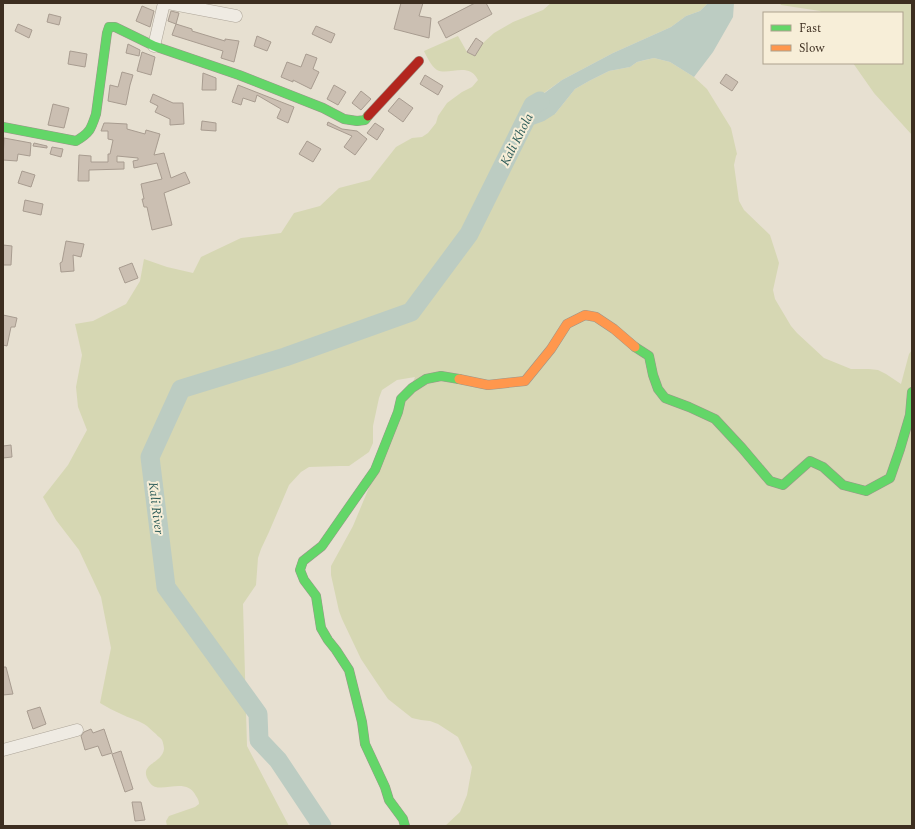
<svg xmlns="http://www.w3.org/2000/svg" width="915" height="829" font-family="Spectral,serif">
	<rect width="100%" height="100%" fill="#e7e0d1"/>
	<g fill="#d6d7b3">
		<path d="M 551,3 L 708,3 L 700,11 L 686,16 L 671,27 L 613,53 L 562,80 L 527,105 L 555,114 L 575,89 L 589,81 L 609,71 L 630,67 L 637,62 L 654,58 L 670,62 L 694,77 L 707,89 L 731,128 L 737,154 L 736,156 L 734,165 L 739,201 L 744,210 L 770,235 L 779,263 L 773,290 L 775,299 L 791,326 L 797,333 L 824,358 L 851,369 L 869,369 L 878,370 L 886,374 L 901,384 L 909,354 L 912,350 L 912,826 L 445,826 L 460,812 L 467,795 L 472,767 L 458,737 L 438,724 L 430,721 L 421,720 L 412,718 L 388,699 L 377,683 L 361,659 L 342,619 L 339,611 L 331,575 L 331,566 L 353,526 L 415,377 L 397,380 L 382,390 L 379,398 L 373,426 L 373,443 L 369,452 L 349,466 L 340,466 L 309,467 L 301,472 L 289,485 L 269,532 L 261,549 L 258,558 L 256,585 L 243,604 L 247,746 L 289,826 L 167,826 L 166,821 L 169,816 L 195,807 L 199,804 C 199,801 198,799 196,796 C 186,775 159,796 150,783 C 136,763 162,765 164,749 C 164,747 163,742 162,740 C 161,738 157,736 156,734 C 152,731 148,726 144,724 C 137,720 129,718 121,714 C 114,711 107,707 100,703 L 111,648 L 101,597 L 79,550 L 56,520 L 43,497 L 68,465 L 87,430 L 78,407 L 76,387 L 82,355 L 75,324 L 93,321 L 126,304 L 140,281 L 144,259 L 167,267 L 193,273 L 201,257 L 241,238 L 281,233 L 294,213 L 320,206 L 339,188 L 370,180 L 396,147 L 412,138 L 422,137 L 428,133 L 436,123 L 438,116 L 447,103 L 462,92 L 472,87 L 478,80 C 469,61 449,76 437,70 C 431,66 427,57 424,51 L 458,36 L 467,52 L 475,56 L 483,43 L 494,33 L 513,22 L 543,10 Z"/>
		<path d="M 780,3 L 912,3 L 912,135 L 874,93 L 853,63 L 902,63 L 902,13 L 821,13 L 820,11 L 781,5 Z"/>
	</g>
	<path fill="#bcccc2" d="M 708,3 L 734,3 L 733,17 L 713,52 L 694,77 L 670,62 L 654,58 L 645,60 L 637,62 L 630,67 L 609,71 L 589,81 L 575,89 L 555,114 L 544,121 L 533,125 L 520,116 L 527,106 L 562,80 L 613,53 L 671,27 L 686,16 L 700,11 Z"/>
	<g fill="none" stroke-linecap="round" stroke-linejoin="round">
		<path stroke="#bcccc2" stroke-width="19" d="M 322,826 L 278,760 L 259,740 L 258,714 L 166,587 L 150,457 L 181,389 L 285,357 L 411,312 L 469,234 L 533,105 L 540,101"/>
	</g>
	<g fill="#cbbfb2" stroke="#a89c90">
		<path d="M 401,3 L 423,3 L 419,16 L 431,18 L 429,38 L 394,29 Z"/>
		<path d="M 475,3 L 486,3 L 492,14 L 446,38 L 438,22 Z"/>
		<path d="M 142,6 L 154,11 L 150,27 L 136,21 Z"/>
		<path d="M 171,11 L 179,13 L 176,24 L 168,21 Z"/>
		<path d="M 49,14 L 61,17 L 59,25 L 47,22 Z"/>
		<path d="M 18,24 L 32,30 L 29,38 L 15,31 Z"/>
		<path d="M 176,24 L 192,29 L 192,31 L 225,41 L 225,39 L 239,41 L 234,62 L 221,58 L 223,51 L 172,35 Z"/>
		<path d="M 316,26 L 335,34 L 331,43 L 312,34 Z"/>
		<path d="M 257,36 L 271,42 L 267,51 L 254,46 Z"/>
		<path d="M 476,38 L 483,43 L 475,56 L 467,52 Z"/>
		<path d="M 128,44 L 140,50 L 139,56 L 126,53 Z"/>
		<path d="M 70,51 L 87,54 L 85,67 L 68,64 Z"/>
		<path d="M 142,52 L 155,57 L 151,75 L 137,71 Z"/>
		<path d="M 306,54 L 317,58 L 313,69 L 319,72 L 311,89 L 293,80 L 293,82 L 281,77 L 287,62 L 301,67 Z"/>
		<path d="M 122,72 L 133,75 L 130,85 L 126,105 L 108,101 L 110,85 L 118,87 Z"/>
		<path d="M 203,73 L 216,78 L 216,90 L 202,90 Z"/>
		<path d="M 726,74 L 738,82 L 732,91 L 720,83 Z"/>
		<path d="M 425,75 L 443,86 L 438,95 L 420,84 Z"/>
		<path d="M 238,85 L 294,107 L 288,123 L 277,118 L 281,109 L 257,95 L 255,102 L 243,98 L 241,105 L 232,102 Z"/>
		<path d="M 334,85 L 346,92 L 338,105 L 327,99 Z"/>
		<path d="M 361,91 L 371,99 L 361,110 L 352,103 Z"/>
		<path d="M 153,94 L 173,103 L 183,103 L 184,124 L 170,125 L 170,119 L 155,112 L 158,106 L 150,102 Z"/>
		<path d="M 399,98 L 413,108 L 403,122 L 388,111 Z"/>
		<path d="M 53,104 L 69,108 L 64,128 L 48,125 Z"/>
		<path d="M 202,121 L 216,123 L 216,131 L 201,130 Z"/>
		<path d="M 328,122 L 342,129 L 357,131 L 367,139 L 355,155 L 344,147 L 352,136 L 327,125 Z"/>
		<path d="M 104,123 L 108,123 L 127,124 L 127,129 L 145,134 L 146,130 L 160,134 L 154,155 L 164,153 L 171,178 L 185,172 L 190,183 L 164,193 L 172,225 L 152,230 L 147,207 L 144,207 L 142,199 L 144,199 L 141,184 L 162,179 L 157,163 L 134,168 L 133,161 L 138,160 L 138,158 L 117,156 L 117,162 L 124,162 L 124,169 L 89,170 L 89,181 L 78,181 L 79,155 L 91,156 L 91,162 L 108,162 L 108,154 L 110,154 L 113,140 L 108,139 L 108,131 L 101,131 Z"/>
		<path d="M 375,123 L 384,129 L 377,140 L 367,133 Z"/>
		<path d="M 4,138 L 31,143 L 30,156 L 18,154 L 17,161 L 3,160 Z"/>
		<path d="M 307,141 L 321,149 L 313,162 L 299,154 Z"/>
		<path d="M 34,143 L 47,146 L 47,148 L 33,146 Z"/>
		<path d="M 52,147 L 63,149 L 61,157 L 50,154 Z"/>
		<path d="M 22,171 L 35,175 L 31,187 L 18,183 Z"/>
		<path d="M 25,200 L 43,204 L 41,215 L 23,211 Z"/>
		<path d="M 66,241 L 84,244 L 81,257 L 73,255 L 74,271 L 61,272 L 60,263 L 62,262 Z"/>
		<path d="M 3,245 L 12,246 L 11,265 L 3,265 Z"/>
		<path d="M 132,263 L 138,278 L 125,283 L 119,268 Z"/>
		<path d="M 3,315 L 17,318 L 15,327 L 11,327 L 7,346 L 3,345 Z"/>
		<path d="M 11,445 L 12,457 L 3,458 L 3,446 Z"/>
		<path d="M 3,667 L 6,667 L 13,694 L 3,695 Z"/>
		<path d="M 40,707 L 46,724 L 33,729 L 27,711 Z"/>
		<path d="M 91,729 L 93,733 L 104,729 L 112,753 L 102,756 L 98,746 L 85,750 L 81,736 L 84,732 Z"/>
		<path d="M 121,751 L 133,789 L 125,792 L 112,754 Z"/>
		<path d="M 132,802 L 141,802 L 145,820 L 135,821 Z"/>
	</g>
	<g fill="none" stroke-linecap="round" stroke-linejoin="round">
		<defs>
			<g id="street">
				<path d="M 168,3 L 236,16"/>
				<path d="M 154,46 L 164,3"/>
				<path d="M 3,750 L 77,730"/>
			</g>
			<g id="fast">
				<path d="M 3,127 L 76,141 C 90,133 91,129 96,114 L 107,33 L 109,27 L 115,27 L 154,46 L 239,75 L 323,108 L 344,119 L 357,121 L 365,120 L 368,116"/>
				<path d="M 635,347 L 649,356 L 653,375 L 658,389 L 665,398 L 689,407 L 715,419 L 742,448 L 770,481 L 783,485 L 810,461 L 823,467 L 843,485 L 866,491 L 890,478 L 900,449 L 910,415 L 912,392"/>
				<path d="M 405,826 L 403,819 L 389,800 L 385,787 L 365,744 L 362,722 L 349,670 L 336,650 L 328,640 L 321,628 L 316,596 L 304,580 L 300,570 L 303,561 L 322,546 L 375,470 L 398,412 L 401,399 L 412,388 L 426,379 L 441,376 L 459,379"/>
			</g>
			<path id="slow" d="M 459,379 L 488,385 L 525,381 L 551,349 L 567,324 L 585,315 L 596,317 L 614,329 L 635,347"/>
			<path id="jam" d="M 368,116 L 419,61"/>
		</defs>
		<use href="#street" stroke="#ada599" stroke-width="13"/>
		<use href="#fast" stroke="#9c958a" stroke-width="10"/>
		<use href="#slow" stroke="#9c958a" stroke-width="10"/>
		<use href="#jam" stroke="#9c958a" stroke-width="10"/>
		<use href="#street" stroke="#efebe3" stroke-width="12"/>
		<use href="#fast" stroke="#63d668" stroke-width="9"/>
		<use href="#slow" stroke="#ff974d" stroke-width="9"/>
		<use href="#jam" stroke="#b3261e" stroke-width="9"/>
	</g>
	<g text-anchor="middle" stroke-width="4" stroke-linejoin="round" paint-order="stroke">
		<g font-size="13" font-style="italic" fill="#2f5d5a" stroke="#f7eed8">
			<text transform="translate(516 139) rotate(-63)" y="5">Kali Khola</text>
			<text transform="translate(157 508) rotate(83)" y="5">Kali River</text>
		</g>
	</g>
	<rect width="915" height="829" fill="none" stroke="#3d2e20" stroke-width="8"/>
	<rect x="763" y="12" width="140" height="52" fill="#f7eed8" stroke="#ada18e"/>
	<rect x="771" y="25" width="20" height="6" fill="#63d668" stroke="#ada18e"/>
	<text x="799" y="32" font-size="12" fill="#3d2e20">Fast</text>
	<rect x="771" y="45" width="20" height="6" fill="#ff974d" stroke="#ada18e"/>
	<text x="799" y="52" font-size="12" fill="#3d2e20">Slow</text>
</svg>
